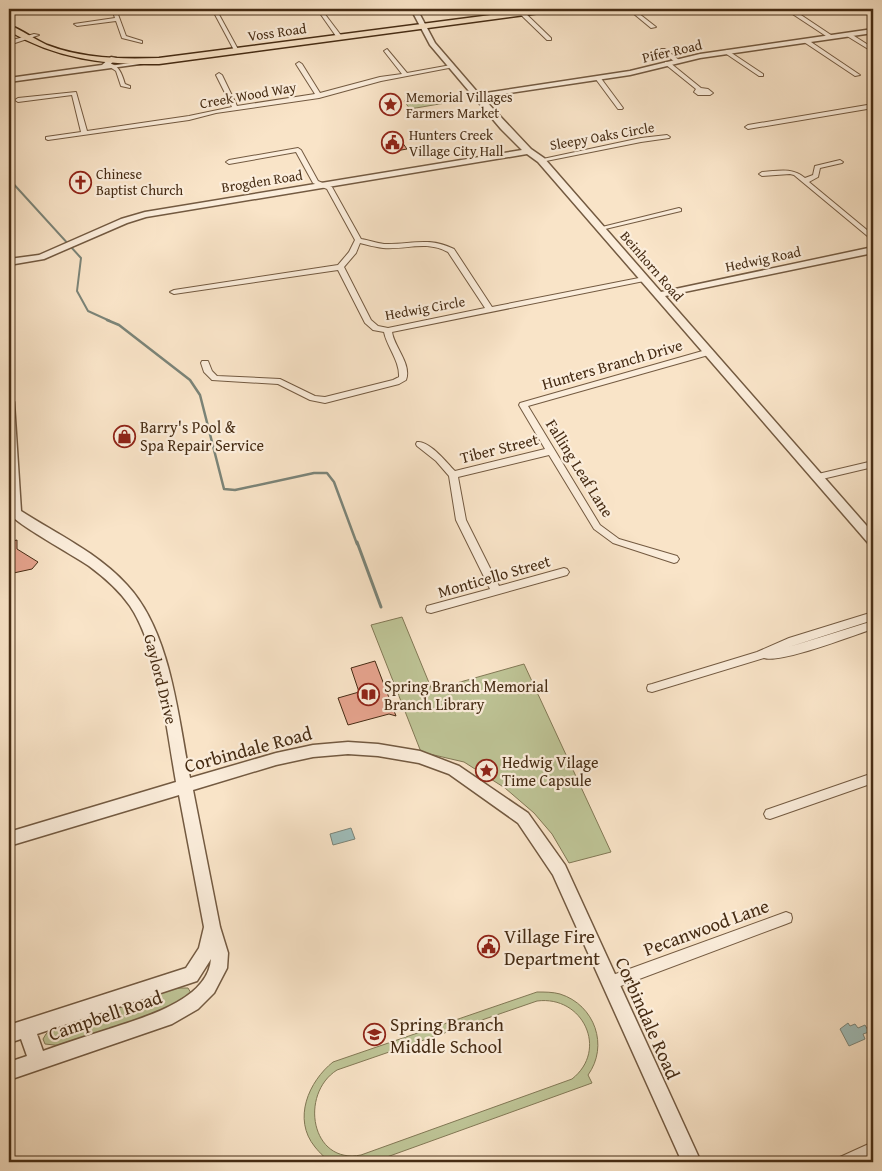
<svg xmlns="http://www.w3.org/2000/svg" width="882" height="1171" font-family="'Gentium Book Plus',serif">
	<rect width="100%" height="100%" fill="#f9e4c8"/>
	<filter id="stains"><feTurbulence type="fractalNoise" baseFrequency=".004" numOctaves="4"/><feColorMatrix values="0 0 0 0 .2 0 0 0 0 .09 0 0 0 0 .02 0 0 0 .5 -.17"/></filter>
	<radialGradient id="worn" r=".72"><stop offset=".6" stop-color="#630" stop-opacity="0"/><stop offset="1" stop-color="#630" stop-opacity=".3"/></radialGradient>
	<g fill="#bec496" stroke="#827855" fill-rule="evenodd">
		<path d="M 445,95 L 451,102 L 410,109 L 404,101 Z"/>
		<path d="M 402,617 L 432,690 L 524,664 L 611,852 L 569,863 L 552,834 L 534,813 L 505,788 L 464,762 L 421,752 L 371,625 Z"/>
		<path d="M 175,988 L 188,988 L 191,993 L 180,1006 L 63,1046 L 45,1044 L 43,1039 L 46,1034 L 60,1023 Z"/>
		<path d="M 537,992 C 545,992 553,992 560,994 C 595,1005 609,1046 588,1075 L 592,1083 L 373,1162 C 361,1162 345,1165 334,1162 C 326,1160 320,1153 315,1147 C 292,1119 309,1081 333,1062 ZM 537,1001 C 583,995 609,1050 572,1079 L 361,1155 C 311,1165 299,1094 337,1070 Z"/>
	</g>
	<g fill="#9fbebb" stroke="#7b8478">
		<path d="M 351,828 L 355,839 L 333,845 L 330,834 Z"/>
		<path d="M 848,1023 L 850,1026 L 855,1024 L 858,1028 L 865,1025 L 869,1032 L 863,1034 L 865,1039 L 849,1046 L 840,1029 Z"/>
	</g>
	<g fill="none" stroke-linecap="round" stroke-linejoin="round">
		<path stroke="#7b8478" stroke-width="2" d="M 9,179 L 81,258 L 77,291 L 88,311 L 110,321"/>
		<path stroke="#7b8478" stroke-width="2.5" d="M 107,320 L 119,325 L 190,380 L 200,395 L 224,489 L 235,490 L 314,473 L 327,473 L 334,482 L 357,544"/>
		<path stroke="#7b8478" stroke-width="3" d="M 357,542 L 381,607"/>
	</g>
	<g fill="#e5a38d" stroke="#462c14">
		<path d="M 399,138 L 407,149 L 390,152 L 382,141 Z"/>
		<path d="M 17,540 L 17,549 L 38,562 L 32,569 L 9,574 L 9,542 Z"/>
		<path d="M 375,661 L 396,716 L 389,714 L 348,725 L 338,698 L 359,692 L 351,668 Z"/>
	</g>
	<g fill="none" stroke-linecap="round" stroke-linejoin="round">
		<defs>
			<g id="minor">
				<path d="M 112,9 L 116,9 L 126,36 L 142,41 L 142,43 L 122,38 L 116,21 L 77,26 L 74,24 L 115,18 Z"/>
				<path d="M 212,9 L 216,9 L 240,53 L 235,52 Z"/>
				<path d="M 317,9 L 321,9 L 343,38 L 342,39 L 338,39 Z"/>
				<path d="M 517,9 L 521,9 L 551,38 L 551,40 L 547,40 L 517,11 Z"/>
				<path d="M 628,9 L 633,9 L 656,27 L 651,28 Z"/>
				<path d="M 789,9 L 792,9 L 834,37 L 829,38 L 788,11 Z"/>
				<path d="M 867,9 L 873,9 L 873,12 L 867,10 Z"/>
				<path d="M 34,34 L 39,35 L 9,45 L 9,41 Z"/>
				<path d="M 847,34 L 851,34 L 873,48 L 873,52 L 847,36 Z"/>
				<path d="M 806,39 L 808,40 L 860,75 L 855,76 L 804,42 L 803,41 Z"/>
				<path d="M 387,49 L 407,73 L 451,65 L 454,67 L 381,81 L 319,98 L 216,113 L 189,120 L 48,140 L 46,139 L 46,137 L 81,132 L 72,95 L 18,102 L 15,100 L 18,98 L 76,92 L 87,131 L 189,116 L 232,107 L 216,75 L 219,73 L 222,75 L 237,106 L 315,94 L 296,64 L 299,62 L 302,64 L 320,93 L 380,77 L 402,74 L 384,51 Z"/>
				<path d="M 661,49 L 665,49 L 679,60 L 679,62 L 675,62 L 661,51 Z"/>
				<path d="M 727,50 L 763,74 L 763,76 L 759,76 L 725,53 L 724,52 Z"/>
				<path d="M 665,62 L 669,62 L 701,88 L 708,89 L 713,93 L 710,95 L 698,95 L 694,92 L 696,89 L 665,64 Z"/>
				<path d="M 107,63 C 119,64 122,74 125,84 L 130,86 L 130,88 L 121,86 L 116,71 L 107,65 Z"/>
				<path d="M 596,77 L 600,77 L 623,108 L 622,109 L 618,109 L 595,78 Z"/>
				<path d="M 873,104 L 873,108 L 748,129 L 745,127 L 748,125 Z"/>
				<path d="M 667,135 L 670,137 L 669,138 L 641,142 L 541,162 L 538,160 L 641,138 Z"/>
				<path d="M 298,148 L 301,150 L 318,181 L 332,187 L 361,239 C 368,240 376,243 384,244 C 410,245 428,236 454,249 L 492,307 L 644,277 L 648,279 L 644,281 L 392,332 C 394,347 412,364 406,380 L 399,384 L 325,403 L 310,400 L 278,384 L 212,380 L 204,372 L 201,363 L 202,361 L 208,361 L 212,371 L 217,376 L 280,379 L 315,396 L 325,397 L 393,380 L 399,377 C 400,361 387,347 384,332 L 373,330 L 365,323 L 338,270 L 174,294 L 170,292 L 174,290 L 338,265 L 349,252 L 355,240 L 327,189 L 313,183 L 296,152 L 229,164 L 226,162 L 229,160 ZM 360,243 C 368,245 375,247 383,248 C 407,250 425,240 448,252 L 485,308 L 388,328 L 378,326 L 371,320 L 344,267 L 356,253 Z"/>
				<path d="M 840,160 L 843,162 L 842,163 L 820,168 L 818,177 L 809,182 L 873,235 L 873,240 L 871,239 L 794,175 L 790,174 L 762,176 L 759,174 L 762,172 C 778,171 792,167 805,178 L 813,175 L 815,166 Z"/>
				<path d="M 679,208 L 681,209 L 681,211 L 601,230 L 598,228 Z"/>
				<path d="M 706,350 L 712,350 L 713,352 L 712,354 L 528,406 L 600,525 L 619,539 L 677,556 L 679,559 L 677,562 L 674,563 L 613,543 L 594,529 L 549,455 L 458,477 L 466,520 L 499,586 L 564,568 L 567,569 L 569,572 L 567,575 L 431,613 L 427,612 L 426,609 L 427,606 L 490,589 L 456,520 L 449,476 L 436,461 L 417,446 L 416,444 L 417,442 C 429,440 447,463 455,471 L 545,449 L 519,405 L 520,403 Z"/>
				<path d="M 873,461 L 873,467 L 818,480 L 813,477 L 818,474 Z"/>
				<path d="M 873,612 L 873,620 L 789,647 L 873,621 L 873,629 C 854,635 780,664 764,658 L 652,692 L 648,691 L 647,688 L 648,685 L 652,684 L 757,652 L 789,638 Z"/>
				<path d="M 873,773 L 873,783 L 770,819 L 766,818 L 764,814 L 766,810 Z"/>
				<path d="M 786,912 L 791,914 L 792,918 L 791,922 L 786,924 L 610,990 L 605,988 L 603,983 L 605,978 L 610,976 Z"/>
				<path d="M 873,1142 L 873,1157 L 861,1162 L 838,1162 L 840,1157 Z"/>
			</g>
			<g id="tertiary">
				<path d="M 411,9 L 417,9 L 435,43 L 479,94 L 630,71 L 700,54 L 873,29 L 873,33 L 700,58 L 630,75 L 482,97 L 531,149 L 544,158 L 661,292 L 873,247 L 873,253 L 665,296 L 873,533 L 873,545 L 869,544 L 538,162 L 527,154 L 146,217 L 127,223 L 44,259 L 9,265 L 9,259 L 39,255 L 121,219 L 145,212 L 522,150 L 501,129 L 430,45 Z"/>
				<path d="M 111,57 L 116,58 L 109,66 L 159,59 L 162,61 L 9,82 L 9,78 L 102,65 Z"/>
				<path d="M 9,399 L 14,402 L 21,511 C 57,534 98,553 127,585 C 171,632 178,717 190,778 L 276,753 L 313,745 L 348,742 L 378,744 L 420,751 L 459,766 L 528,813 L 565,865 L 701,1162 L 682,1162 L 553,875 L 518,823 L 449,774 L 419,763 L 378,756 L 348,754 L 313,757 L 276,765 L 193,790 L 220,927 L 228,953 L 227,968 L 214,993 L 198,1009 L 172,1024 L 9,1080 L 9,1062 L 27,1056 L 21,1039 L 9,1043 L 9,1025 L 186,968 L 199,948 L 204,927 L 179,795 L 9,846 L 9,832 L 176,782 C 167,732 158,647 130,606 C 119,590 104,577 89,566 C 73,555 16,524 9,513 ZM 211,959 C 208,1001 141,1018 109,1029 C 87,1036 65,1043 43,1051 L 37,1034 L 197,981 Z"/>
			</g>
			<path id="primary" d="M 538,9 L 559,9 L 555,11 L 159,64 C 105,65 57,59 9,31 L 9,25 C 22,30 34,39 47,45 C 83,59 121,59 159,58 Z"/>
		</defs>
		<use href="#minor" stroke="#735a41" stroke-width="2"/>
		<use href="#tertiary" stroke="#735a41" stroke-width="3"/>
		<use href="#primary" stroke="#462c14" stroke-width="3"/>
		<use href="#minor" fill="#fbeddb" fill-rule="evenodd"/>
		<use href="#tertiary" fill="#fbeddb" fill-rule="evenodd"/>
		<use href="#primary" fill="#f9e4c8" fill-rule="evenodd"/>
	</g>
	<defs>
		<symbol id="sight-ring" viewBox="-11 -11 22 22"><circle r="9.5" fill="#fbeddb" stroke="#8f2418" stroke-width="1.5"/><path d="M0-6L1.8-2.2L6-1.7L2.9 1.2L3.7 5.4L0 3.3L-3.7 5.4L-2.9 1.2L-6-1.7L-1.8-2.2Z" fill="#8f2418"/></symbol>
		<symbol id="civic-ring" viewBox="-11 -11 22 22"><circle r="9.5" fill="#fbeddb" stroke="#8f2418" stroke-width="1.5"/><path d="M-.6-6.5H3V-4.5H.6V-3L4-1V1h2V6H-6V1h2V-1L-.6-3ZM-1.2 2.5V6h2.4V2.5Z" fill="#8f2418"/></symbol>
		<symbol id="church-ring" viewBox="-11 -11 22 22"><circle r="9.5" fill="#fbeddb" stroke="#8f2418" stroke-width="1.5"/><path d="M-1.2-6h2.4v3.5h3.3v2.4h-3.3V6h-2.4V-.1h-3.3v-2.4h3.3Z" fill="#8f2418"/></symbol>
		<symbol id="shop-ring" viewBox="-11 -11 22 22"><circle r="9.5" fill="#fbeddb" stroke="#8f2418" stroke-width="1.5"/><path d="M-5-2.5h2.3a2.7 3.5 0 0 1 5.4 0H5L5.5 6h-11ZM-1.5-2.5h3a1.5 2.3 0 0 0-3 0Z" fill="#8f2418"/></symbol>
		<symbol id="library-ring" viewBox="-11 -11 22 22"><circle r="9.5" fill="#fbeddb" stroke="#8f2418" stroke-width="1.5"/><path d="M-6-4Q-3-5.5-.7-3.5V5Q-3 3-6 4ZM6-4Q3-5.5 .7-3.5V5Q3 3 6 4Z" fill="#8f2418"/></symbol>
		<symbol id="school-ring" viewBox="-11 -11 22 22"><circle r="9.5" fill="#fbeddb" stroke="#8f2418" stroke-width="1.5"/><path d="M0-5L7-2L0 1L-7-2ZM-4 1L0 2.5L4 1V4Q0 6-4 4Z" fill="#8f2418"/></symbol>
	</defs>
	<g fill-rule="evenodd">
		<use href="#sight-ring" x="378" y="92" width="25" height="25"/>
		<use href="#civic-ring" x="380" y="130" width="25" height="25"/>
		<use href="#church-ring" x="68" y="170" width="25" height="25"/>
		<use href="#shop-ring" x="112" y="424" width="25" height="25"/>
		<use href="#library-ring" x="356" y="682" width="25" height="25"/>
		<use href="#sight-ring" x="474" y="758" width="25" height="25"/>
		<use href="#civic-ring" x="476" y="934" width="25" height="25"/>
		<use href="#school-ring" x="362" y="1022" width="25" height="25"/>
	</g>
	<g text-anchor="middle" stroke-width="4.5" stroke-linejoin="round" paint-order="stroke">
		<g font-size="14" fill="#462c14" stroke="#fbeddb">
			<text transform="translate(277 32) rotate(-8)" y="5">Voss Road</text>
			<text transform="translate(672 51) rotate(-13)" y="5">Pifer Road</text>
			<text transform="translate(248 95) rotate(-10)" y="5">Creek Wood Way</text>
			<text transform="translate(602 136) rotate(-10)" y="5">Sleepy Oaks Circle</text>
			<text transform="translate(262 181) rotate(-9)" y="5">Brogden Road</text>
			<text transform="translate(763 259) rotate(-12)" y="5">Hedwig Road</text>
			<text transform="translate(652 266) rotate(49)" y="5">Beinhorn Road</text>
			<text transform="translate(425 308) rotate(-10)" y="5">Hedwig Circle</text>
		</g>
		<g font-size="14" fill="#462c14" stroke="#fbeddb" text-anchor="start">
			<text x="406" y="102">Memorial Villages<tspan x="406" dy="16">Farmers Market</tspan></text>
			<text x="409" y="140">Hunters Creek<tspan x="409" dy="16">Village City Hall</tspan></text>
			<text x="96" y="179">Chinese<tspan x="96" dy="16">Baptist Church</tspan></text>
		</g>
		<g font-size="16" fill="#462c14" stroke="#fbeddb">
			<text transform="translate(612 364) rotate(-16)" y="6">Hunters Branch Drive</text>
			<text transform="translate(499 448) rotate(-14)" y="6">Tiber Street</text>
			<text transform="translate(580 468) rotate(58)" y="6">Falling Leaf Lane</text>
			<text transform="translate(494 576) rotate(-16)" y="6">Monticello Street</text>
			<text transform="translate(161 679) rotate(76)" y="6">Gaylord Drive</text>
		</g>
		<g font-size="16" fill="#462c14" stroke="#fbeddb" text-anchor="start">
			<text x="140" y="433">Barry's Pool &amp;<tspan x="140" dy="18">Spa Repair Service</tspan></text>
			<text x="384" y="692">Spring Branch Memorial<tspan x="384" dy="18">Branch Library</tspan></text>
			<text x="502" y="768">Hedwig Vilage<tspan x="502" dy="18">Time Capsule</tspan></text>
		</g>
		<g font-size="19" fill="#462c14" stroke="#fbeddb">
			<text transform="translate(248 749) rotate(-15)" y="7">Corbindale Road</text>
			<text transform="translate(706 927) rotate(-20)" y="7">Pecanwood Lane</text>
			<text transform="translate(105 1015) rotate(-19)" y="7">Campbell Road</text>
			<text transform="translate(648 1018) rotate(66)" y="7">Corbindale Road</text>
		</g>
		<g font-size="19" fill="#462c14" stroke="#fbeddb" text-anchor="start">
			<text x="504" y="943">Village Fire<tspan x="504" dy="22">Department</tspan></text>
			<text x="390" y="1031">Spring Branch<tspan x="390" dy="22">Middle School</tspan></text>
		</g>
	</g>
	<rect width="882" height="1171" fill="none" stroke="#f9e4c8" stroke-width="30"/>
	<rect x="10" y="10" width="862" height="1151" fill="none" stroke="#462c14" stroke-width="2.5"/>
	<rect x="15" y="15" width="852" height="1141" fill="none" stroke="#462c14"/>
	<rect width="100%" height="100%" filter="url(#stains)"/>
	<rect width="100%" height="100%" fill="url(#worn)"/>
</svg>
